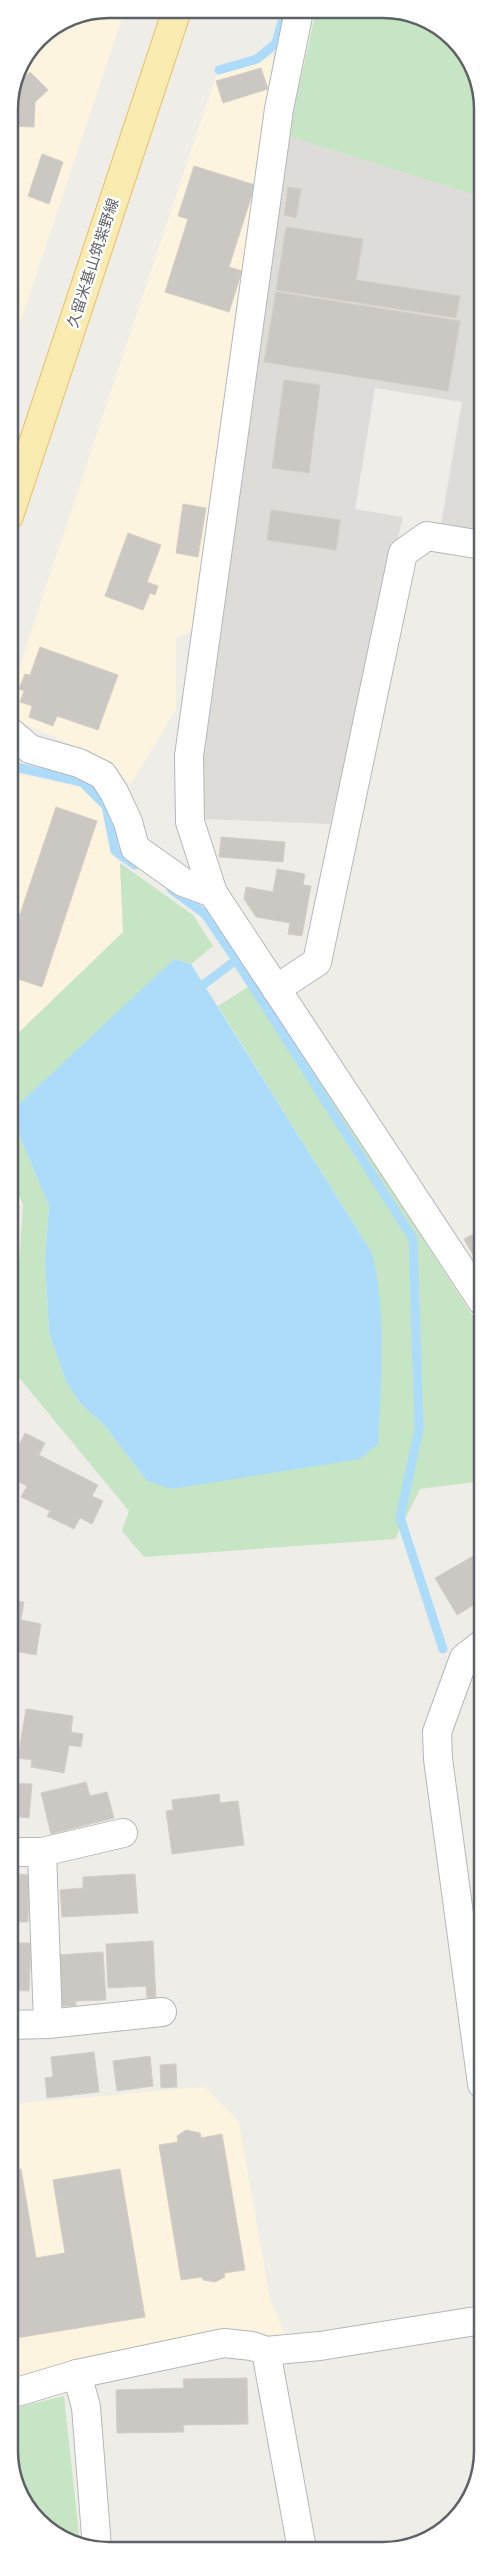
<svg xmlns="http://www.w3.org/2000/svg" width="491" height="2559" font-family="'DM Sans','Noto Sans JP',sans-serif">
	<rect width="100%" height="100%" fill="#efede7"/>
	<g fill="#fcf4df">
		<path d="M 109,9 L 125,9 L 9,356 L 9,102 L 16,70 L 38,38 L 71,16 Z"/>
		<path d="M 273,56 L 199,628 L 176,638 L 176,710 L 130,785 L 93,754 L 9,717 L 9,698 L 216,76 Z"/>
		<path d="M 9,772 L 81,787 L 102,808 L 111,852 L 120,863 L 123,932 L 9,1042 Z"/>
		<path d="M 9,1173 L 23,1205 L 9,1205 Z"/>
		<path d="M 204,2087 L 239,2122 L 270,2300 L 287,2338 L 237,2334 L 10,2382 L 9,2104 Z"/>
	</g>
	<path fill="#dedcd9" d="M 288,136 L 468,193 L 481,193 L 482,534 L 441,524 L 462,402 L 375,388 L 355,509 L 403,517 L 330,824 L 203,819 L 199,739 Z"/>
	<g fill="#c6e5c5">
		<path d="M 316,11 L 408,12 L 457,43 L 481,96 L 481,193 L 468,193 L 288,136 Z"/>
		<path d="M 120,863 L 193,915 L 213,946 L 191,964 L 174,959 L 20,1137 L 49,1206 L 45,1260 L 49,1333 L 66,1381 L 79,1402 L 105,1426 L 147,1481 L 372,1253 L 218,1006 L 256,982 L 482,1330 L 482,1481 L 420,1489 L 395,1539 L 144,1557 L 122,1531 L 129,1511 L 12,1369 L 23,1205 L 9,1173 L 9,1042 L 123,932 Z"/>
		<path d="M 64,2396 L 80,2543 L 34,2516 L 10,2463 L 10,2409 Z"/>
	</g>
	<path fill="#acdcfa" d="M 174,959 L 191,964 L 372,1253 C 387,1314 381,1381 378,1444 L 360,1459 L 171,1489 L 147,1481 L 105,1426 L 79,1402 L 66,1381 L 49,1333 L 45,1260 L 49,1206 L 20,1137 L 17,1106 Z"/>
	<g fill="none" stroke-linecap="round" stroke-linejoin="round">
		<g stroke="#acdcfa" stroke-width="9">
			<path d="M 219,70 L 257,59 L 276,43 L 285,11"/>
			<path d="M 9,761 L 16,767 L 82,782 L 106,806 L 115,851 L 135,865"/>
			<path d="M 171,889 L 205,914 L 236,960 L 195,991"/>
			<path d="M 236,960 L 413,1239 L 419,1429 L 400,1517 L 443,1649"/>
		</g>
	</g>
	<g fill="#cbc8c4" stroke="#d4cec5">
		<path d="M 261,68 L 268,89 L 223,103 L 216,81 Z"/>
		<path d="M 30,72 L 48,90 L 35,102 L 34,127 L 9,126 L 9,102 L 14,81 L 20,82 Z"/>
		<path d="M 42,154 L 63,162 L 49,204 L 28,196 Z"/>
		<path d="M 194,166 L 255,185 L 229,267 L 242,271 L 229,312 L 165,292 L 188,219 L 178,216 Z"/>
		<path d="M 288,187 L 301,189 L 296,218 L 284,215 Z"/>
		<path d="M 286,227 L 363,239 L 356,280 L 460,296 L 456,318 L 276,290 Z"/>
		<path d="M 276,292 L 460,321 L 448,391 L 264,362 Z"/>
		<path d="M 481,355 L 482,380 L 478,379 Z"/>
		<path d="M 284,380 L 320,385 L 309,473 L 272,468 Z"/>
		<path d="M 183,504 L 206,508 L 198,557 L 176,553 Z"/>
		<path d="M 271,510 L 340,520 L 336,550 L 267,540 Z"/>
		<path d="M 128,533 L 161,545 L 147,582 L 158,586 L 155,595 L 150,593 L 143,610 L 105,596 Z"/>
		<path d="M 40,647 L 118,675 L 98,730 L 57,716 L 53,726 L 29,717 L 32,706 L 20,702 L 24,691 L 19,689 L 25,674 L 30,675 Z"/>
		<path d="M 56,807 L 97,821 L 42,987 L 9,976 L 9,947 Z"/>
		<path d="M 221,837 L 285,842 L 283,862 L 219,857 Z"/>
		<path d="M 277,869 L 305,874 L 303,885 L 311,886 L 302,936 L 288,934 L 290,923 L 256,917 L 244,899 L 246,887 L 273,892 Z"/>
		<path d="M 482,1229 L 482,1271 L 464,1239 Z"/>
		<path d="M 9,1246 L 11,1282 L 9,1282 Z"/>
		<path d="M 25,1433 L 45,1443 L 39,1455 L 98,1485 L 92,1496 L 103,1501 L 92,1524 L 80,1518 L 74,1529 L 47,1516 L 50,1511 L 21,1497 L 27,1486 L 9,1477 L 9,1464 Z"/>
		<path d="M 482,1551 L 482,1600 L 457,1615 L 435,1578 Z"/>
		<path d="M 9,1600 L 24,1602 L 21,1620 L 41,1624 L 36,1655 L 9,1650 Z"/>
		<path d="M 26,1709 L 73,1716 L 71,1732 L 83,1734 L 81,1747 L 69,1745 L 64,1773 L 31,1767 L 32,1760 L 18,1758 Z"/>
		<path d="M 9,1724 L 17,1725 L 11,1763 L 9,1763 Z"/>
		<path d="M 86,1782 L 90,1796 L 107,1792 L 114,1818 L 51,1834 L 41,1793 Z"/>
		<path d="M 9,1783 L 32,1784 L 29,1818 L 9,1816 Z"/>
		<path d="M 219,1794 L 220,1803 L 238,1801 L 244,1845 L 172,1854 L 166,1811 L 173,1810 L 172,1800 Z"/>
		<path d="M 15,1874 L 29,1875 L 28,1922 L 9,1922 L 9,1881 L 14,1881 Z"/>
		<path d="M 135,1874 L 138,1913 L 62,1917 L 60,1890 L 83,1888 L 83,1877 Z"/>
		<path d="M 153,1941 L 156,1998 L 147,1998 L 146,1986 L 108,1988 L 106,1944 Z"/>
		<path d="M 9,1943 L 31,1943 L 29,1991 L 9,1990 Z"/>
		<path d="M 103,1952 L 106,2000 L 76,2001 L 76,2006 L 61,2006 L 58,1955 Z"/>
		<path d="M 94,2052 L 99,2092 L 47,2098 L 45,2078 L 53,2077 L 51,2057 Z"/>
		<path d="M 150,2056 L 153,2086 L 117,2091 L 113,2061 Z"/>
		<path d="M 176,2064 L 177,2087 L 161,2088 L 160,2065 Z"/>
		<path d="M 186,2130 L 200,2133 L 201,2138 L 222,2134 L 245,2270 L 224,2273 L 225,2277 L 215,2282 L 203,2280 L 202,2277 L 181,2280 L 159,2145 L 178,2142 L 177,2136 Z"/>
		<path d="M 21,2169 L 36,2258 L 65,2253 L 53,2180 L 120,2169 L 145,2317 L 10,2339 L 9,2171 Z"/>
		<path d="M 247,2378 L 248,2424 L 183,2425 L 184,2432 L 117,2433 L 116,2390 L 184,2388 L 183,2379 Z"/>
	</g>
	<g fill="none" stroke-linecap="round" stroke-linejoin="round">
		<defs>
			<g id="minor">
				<path d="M 299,11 L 279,109 L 189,756 L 190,822 L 213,893 L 482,1301"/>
				<path d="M 9,731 L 30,749 L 79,763 L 103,775 L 114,792 L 128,822 L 135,848 L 183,882 L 213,893"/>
				<path d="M 276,989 L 317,962 L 403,553 L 427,536 L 482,545"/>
				<path d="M 482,1644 L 464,1658 L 437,1732 L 438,1759 L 482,2084"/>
				<path d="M 9,1852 L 42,1852 L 123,1833"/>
				<path d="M 42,1852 L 48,2024"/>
				<path d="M 9,2025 L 48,2024 L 162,2012"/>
				<path d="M 266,2351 L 302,2549"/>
				<path d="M 77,2374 L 86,2407 L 97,2548"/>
				<path d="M 10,2394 L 77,2374 L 224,2343 L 252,2346 L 266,2351 L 320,2346 L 482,2320"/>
			</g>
			<path id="major" d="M 9,516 L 177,10"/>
		</defs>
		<use href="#minor" stroke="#b4b7ba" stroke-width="30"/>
		<use href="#major" stroke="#e9be66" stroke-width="30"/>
		<use href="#minor" stroke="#fff" stroke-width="28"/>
		<use href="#major" stroke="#faebb1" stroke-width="28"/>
	</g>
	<g text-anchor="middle" stroke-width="4.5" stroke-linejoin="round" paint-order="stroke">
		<g font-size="15" fill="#5e6266" stroke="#fff">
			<text transform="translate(93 263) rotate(-72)" y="5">久留米基山筑紫野線</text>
		</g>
	</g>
	<path d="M0 0H491V2559H0ZM109 18H383A91 91 0 0 1 474 109V2451A91 91 0 0 1 383 2542H109A91 91 0 0 1 18 2451V109A91 91 0 0 1 109 18Z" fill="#fff" fill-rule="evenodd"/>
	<path fill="none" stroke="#5e6266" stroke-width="2.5" d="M109 18H383A91 91 0 0 1 474 109V2451A91 91 0 0 1 383 2542H109A91 91 0 0 1 18 2451V109A91 91 0 0 1 109 18Z"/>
</svg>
